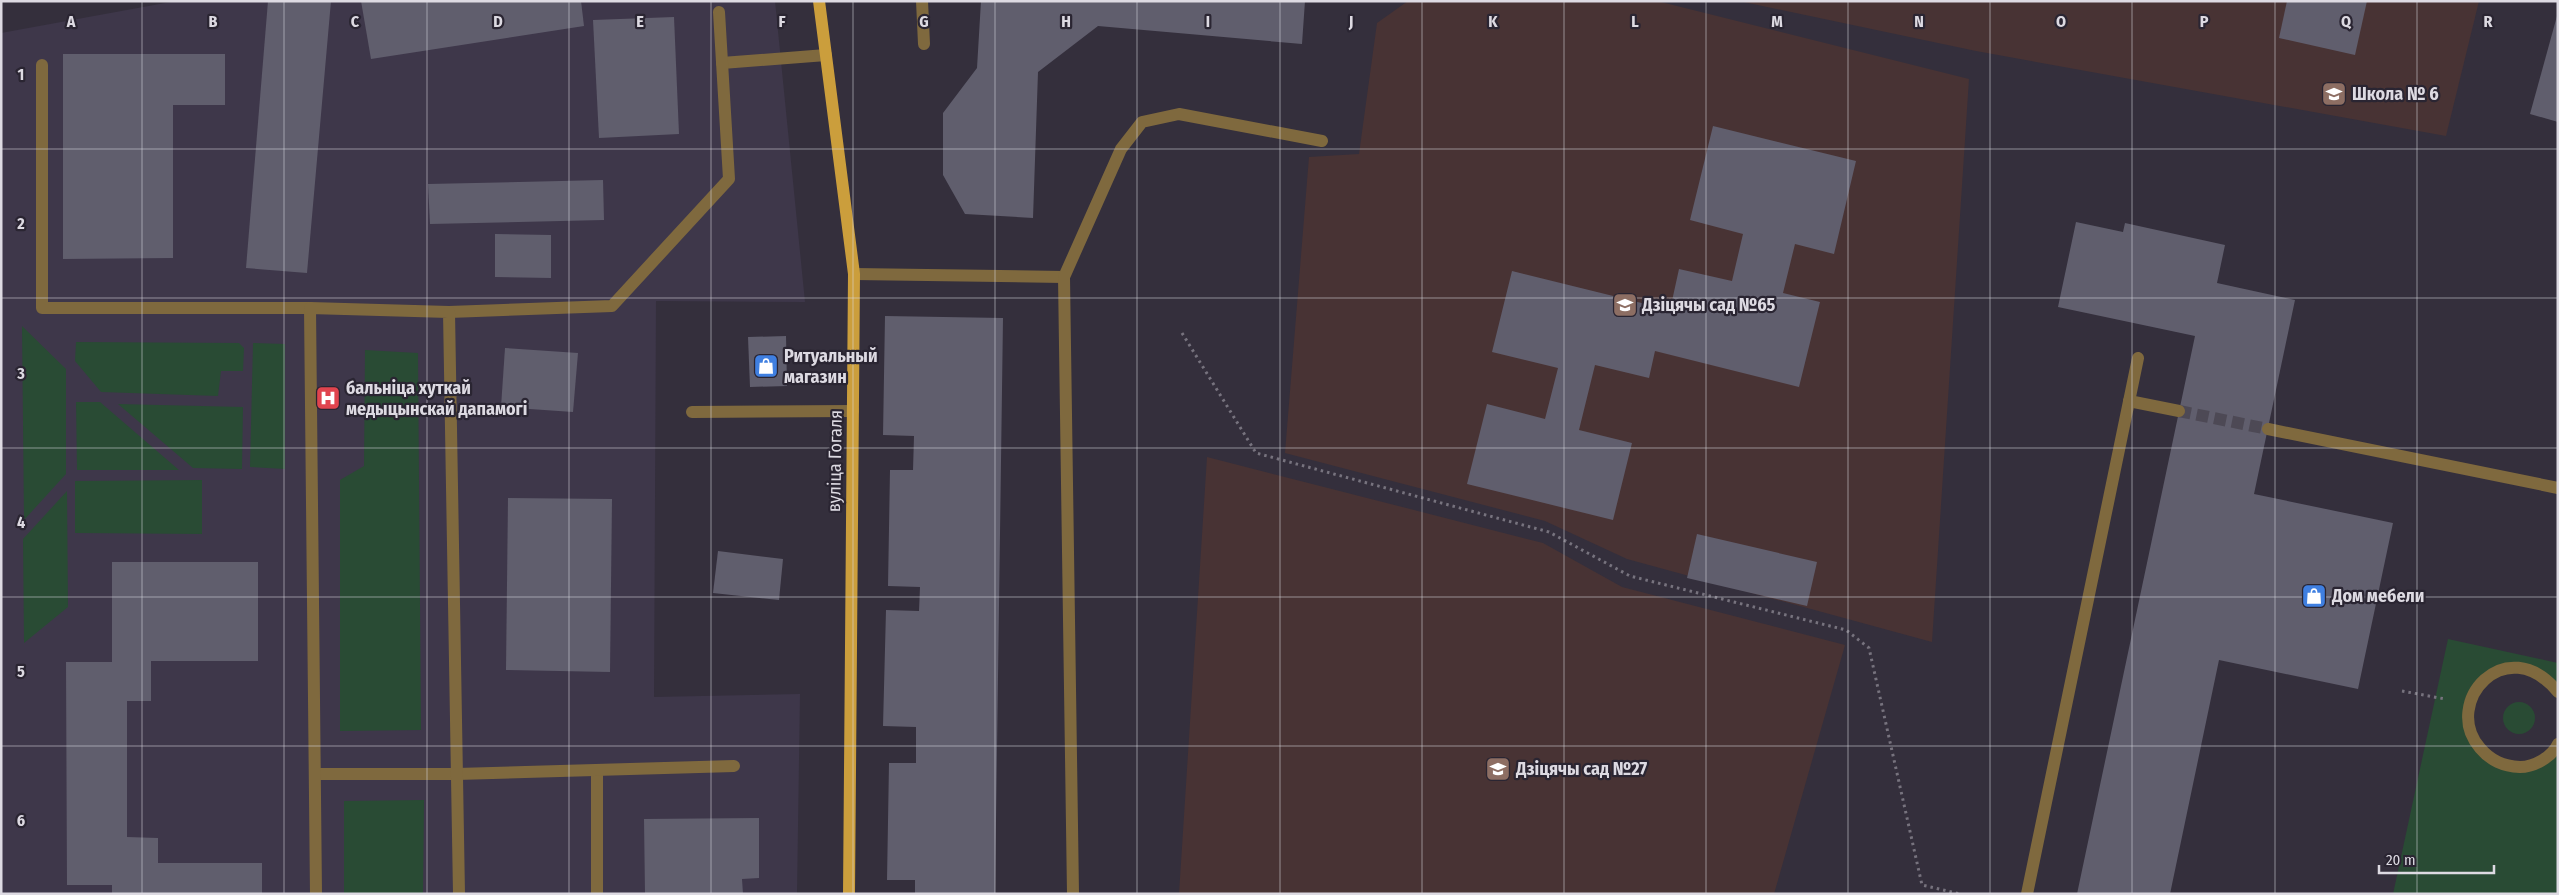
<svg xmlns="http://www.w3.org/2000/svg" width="2559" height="895" font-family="'Fira Sans Condensed',sans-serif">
	<rect width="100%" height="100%" fill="#342f3c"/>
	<path fill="#3e374a" d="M 176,1 L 775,1 L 805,302 L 656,301 L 654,697 L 800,694 L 797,894 L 1,894 L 1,33 Z"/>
	<g fill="#483334">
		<path d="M 1408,1 L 1657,1 L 1969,79 L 1932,642 L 1627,559 L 1545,521 L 1285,453 L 1309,157 L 1359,154 L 1377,23 Z"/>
		<path d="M 1739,1 L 2479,1 L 2446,136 L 1976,51 Z"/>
		<path d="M 1207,457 L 1543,543 L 1622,587 L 1845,645 L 1774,894 L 1179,894 Z"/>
	</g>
	<g fill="#294b34">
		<path d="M 22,326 L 66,369 L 66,474 L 24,520 Z"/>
		<path d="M 76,342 L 239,343 L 244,348 L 243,371 L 221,371 L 218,396 L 101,392 L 75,361 Z"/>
		<path d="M 253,343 L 285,344 L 285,469 L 250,467 Z"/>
		<path d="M 365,350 L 418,353 L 421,730 L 340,731 L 340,480 L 364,466 Z"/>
		<path d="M 100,402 L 179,470 L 77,470 L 76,402 Z"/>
		<path d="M 118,404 L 243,407 L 242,469 L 193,468 Z"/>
		<path d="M 202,480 L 202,534 L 75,533 L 75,481 Z"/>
		<path d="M 67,491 L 68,607 L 24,643 L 23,539 Z"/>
		<path d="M 2448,639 L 2558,663 L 2558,692 L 2547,679 L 2510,667 L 2478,685 L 2468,723 L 2487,756 L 2523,767 L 2558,744 L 2557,894 L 2393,894 Z"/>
		<circle cx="2519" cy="718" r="16"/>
		<path d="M 424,800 L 423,894 L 344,894 L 344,801 Z"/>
	</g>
	<g fill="#605e6d">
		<path d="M 268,1 L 331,1 L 307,273 L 246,268 Z"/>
		<path d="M 361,1 L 581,1 L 584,26 L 371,59 Z"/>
		<path d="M 981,1 L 1305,1 L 1302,44 L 1098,26 L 1038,72 L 1033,218 L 965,214 L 943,175 L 943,113 L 977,68 Z"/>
		<path d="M 2287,1 L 2367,1 L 2355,55 L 2279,38 Z"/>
		<path d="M 2557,16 L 2558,17 L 2558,122 L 2530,114 Z"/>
		<path d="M 674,17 L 679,134 L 599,138 L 593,20 Z"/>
		<path d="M 63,54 L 225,54 L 225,105 L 173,105 L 173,258 L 63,259 Z"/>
		<path d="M 1713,126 L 1856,161 L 1834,254 L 1795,244 L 1783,293 L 1820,302 L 1799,387 L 1655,351 L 1649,378 L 1595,365 L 1579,430 L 1632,443 L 1613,520 L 1467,484 L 1487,404 L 1545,419 L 1558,368 L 1492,352 L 1512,271 L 1670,310 L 1679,269 L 1732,281 L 1743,234 L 1690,220 Z"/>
		<path d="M 603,180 L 604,220 L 430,224 L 428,184 Z"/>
		<path d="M 2076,222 L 2123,232 L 2125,223 L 2225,245 L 2217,283 L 2295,300 L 2254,494 L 2393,523 L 2358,689 L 2219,660 L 2170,894 L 2077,894 L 2195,336 L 2058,307 Z"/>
		<path d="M 495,234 L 551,235 L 551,278 L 495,277 Z"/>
		<path d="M 885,316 L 1003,318 L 995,894 L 915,894 L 915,880 L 887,880 L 889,763 L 916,763 L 916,727 L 883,726 L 886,610 L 919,611 L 920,587 L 888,586 L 890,470 L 913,470 L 914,436 L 883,435 Z"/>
		<path d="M 786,336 L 787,386 L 750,387 L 748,337 Z"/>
		<path d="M 505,348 L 578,353 L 573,412 L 501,407 Z"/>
		<path d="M 508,498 L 612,499 L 610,672 L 506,670 Z"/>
		<path d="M 1697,534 L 1817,562 L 1807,606 L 1687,578 Z"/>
		<path d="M 718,551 L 783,559 L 779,600 L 713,593 Z"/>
		<path d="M 112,562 L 258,562 L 258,661 L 151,661 L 151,701 L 127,701 L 127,837 L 158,838 L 158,863 L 262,863 L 262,894 L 112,894 L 112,885 L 67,885 L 66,662 L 112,662 Z"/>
		<path d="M 759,818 L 759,878 L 742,879 L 743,894 L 645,894 L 644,819 Z"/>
	</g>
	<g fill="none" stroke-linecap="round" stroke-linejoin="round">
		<path stroke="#4d4955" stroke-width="12" stroke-dasharray="12 6" stroke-linecap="butt" d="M 2179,411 L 2268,429"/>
		<g stroke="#77737e" stroke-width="3" stroke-dasharray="2.5 4" stroke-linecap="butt">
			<path d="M 1182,333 L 1256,453 L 1549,532 L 1630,576 L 1846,630 L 1869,648 L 1922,885 L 1960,894"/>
			<path d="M 2402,691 L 2445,699"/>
		</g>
		<g stroke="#7f693e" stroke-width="12">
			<path d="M 922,1 L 924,44"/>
			<path d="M 722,63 L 826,55"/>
			<path d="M 42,65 L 42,308 L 310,308"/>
			<path d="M 854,274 L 1064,277"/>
			<path d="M 449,312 L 612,306 L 729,179 L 719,12"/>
			<path d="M 2129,401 L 2179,411"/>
			<path d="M 692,412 L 853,411"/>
			<path d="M 2268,429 L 2558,488"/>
			<path d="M 2558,692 C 2506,629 2441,703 2480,748 C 2491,761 2503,766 2520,767 C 2534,767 2552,757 2558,744"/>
			<path d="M 597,770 L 597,894"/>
			<path d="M 315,774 L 457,774 L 734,766"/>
			<path d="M 316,894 L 310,308 L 449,312 L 459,894"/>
			<path d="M 1073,894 L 1064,277 L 1121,149 L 1142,122 L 1179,114 L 1322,141"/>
			<path d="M 2027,894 L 2138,358"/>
		</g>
		<path stroke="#cb9e3c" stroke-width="12" d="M 819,1 L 854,274 L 849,894"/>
	</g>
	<path fill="none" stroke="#dddae2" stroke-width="1" stroke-opacity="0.55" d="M 142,1 L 142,894M 284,1 L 284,894M 427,1 L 427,894M 569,1 L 569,894M 711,1 L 711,894M 853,1 L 853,894M 995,1 L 995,894M 1137,1 L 1137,894M 1280,1 L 1280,894M 1422,1 L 1422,894M 1564,1 L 1564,894M 1706,1 L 1706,894M 1848,1 L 1848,894M 1990,1 L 1990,894M 2132,1 L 2132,894M 2275,1 L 2275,894M 2417,1 L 2417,894M 1,149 L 2558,149M 1,298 L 2558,298M 1,448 L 2558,448M 1,597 L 2558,597M 1,746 L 2558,746"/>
	<defs>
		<symbol id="school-square" viewBox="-11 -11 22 22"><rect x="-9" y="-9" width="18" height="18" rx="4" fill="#8d6e63" stroke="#2a2532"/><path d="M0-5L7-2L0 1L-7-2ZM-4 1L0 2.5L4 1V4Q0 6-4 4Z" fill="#fff"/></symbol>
		<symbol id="shop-square" viewBox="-11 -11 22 22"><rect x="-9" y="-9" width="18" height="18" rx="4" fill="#3f7fe0" stroke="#2a2532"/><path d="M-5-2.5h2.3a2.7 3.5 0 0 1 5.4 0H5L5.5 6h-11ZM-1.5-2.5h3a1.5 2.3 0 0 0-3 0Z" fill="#fff"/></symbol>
		<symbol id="hospital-square" viewBox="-11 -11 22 22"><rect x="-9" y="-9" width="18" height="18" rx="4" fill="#e0444e" stroke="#2a2532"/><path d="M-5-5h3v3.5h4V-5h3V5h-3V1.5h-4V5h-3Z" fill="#fff"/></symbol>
	</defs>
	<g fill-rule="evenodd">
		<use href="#school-square" x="2320" y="80" width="28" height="28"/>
		<use href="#school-square" x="1611" y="291" width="28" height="28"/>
		<use href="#shop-square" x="752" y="352" width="28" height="28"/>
		<use href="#hospital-square" x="314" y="384" width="28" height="28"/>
		<use href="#shop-square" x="2300" y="582" width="28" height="28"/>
		<use href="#school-square" x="1484" y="755" width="28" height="28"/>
	</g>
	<g text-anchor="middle" stroke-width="4.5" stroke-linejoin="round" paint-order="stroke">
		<g font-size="18" font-weight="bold" fill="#dddae2" stroke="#2a2532" text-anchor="start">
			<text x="2352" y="100">Школа № 6</text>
			<text x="1642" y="311">Дзіцячы сад №65</text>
			<text x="784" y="362">Ритуальный<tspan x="784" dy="21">магазин</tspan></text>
			<text x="346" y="394">бальніца хуткай<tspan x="346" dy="21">медыцынскай дапамогі</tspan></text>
			<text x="2332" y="602">Дом мебели</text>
			<text x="1516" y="775">Дзіцячы сад №27</text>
		</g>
		<g font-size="18" fill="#dddae2" stroke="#2a2532">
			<text transform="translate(835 461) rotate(-89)" y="6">вуліца Гогаля</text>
		</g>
	</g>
	<g font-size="16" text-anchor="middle" font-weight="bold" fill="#dddae2" stroke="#2a2532" stroke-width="4.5" stroke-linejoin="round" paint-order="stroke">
		<text x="71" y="27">A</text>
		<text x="213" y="27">B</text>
		<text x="355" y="27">C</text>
		<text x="498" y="27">D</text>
		<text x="640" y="27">E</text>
		<text x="782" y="27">F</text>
		<text x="924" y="27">G</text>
		<text x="1066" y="27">H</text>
		<text x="1208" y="27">I</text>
		<text x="1351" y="27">J</text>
		<text x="1493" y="27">K</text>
		<text x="1635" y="27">L</text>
		<text x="1777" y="27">M</text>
		<text x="1919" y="27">N</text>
		<text x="2061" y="27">O</text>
		<text x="2204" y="27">P</text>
		<text x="2346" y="27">Q</text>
		<text x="2488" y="27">R</text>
		<text x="21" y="80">1</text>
		<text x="21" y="229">2</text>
		<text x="21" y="379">3</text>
		<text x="21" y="528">4</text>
		<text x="21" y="677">5</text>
		<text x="21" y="826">6</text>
	</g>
	<rect width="2559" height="895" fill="none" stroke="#dddae2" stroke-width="5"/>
	<path d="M2379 865v8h115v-8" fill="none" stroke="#dddae2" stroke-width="2.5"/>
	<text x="2386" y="865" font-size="15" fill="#dddae2" stroke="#2a2532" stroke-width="4" paint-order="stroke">20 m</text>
</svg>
